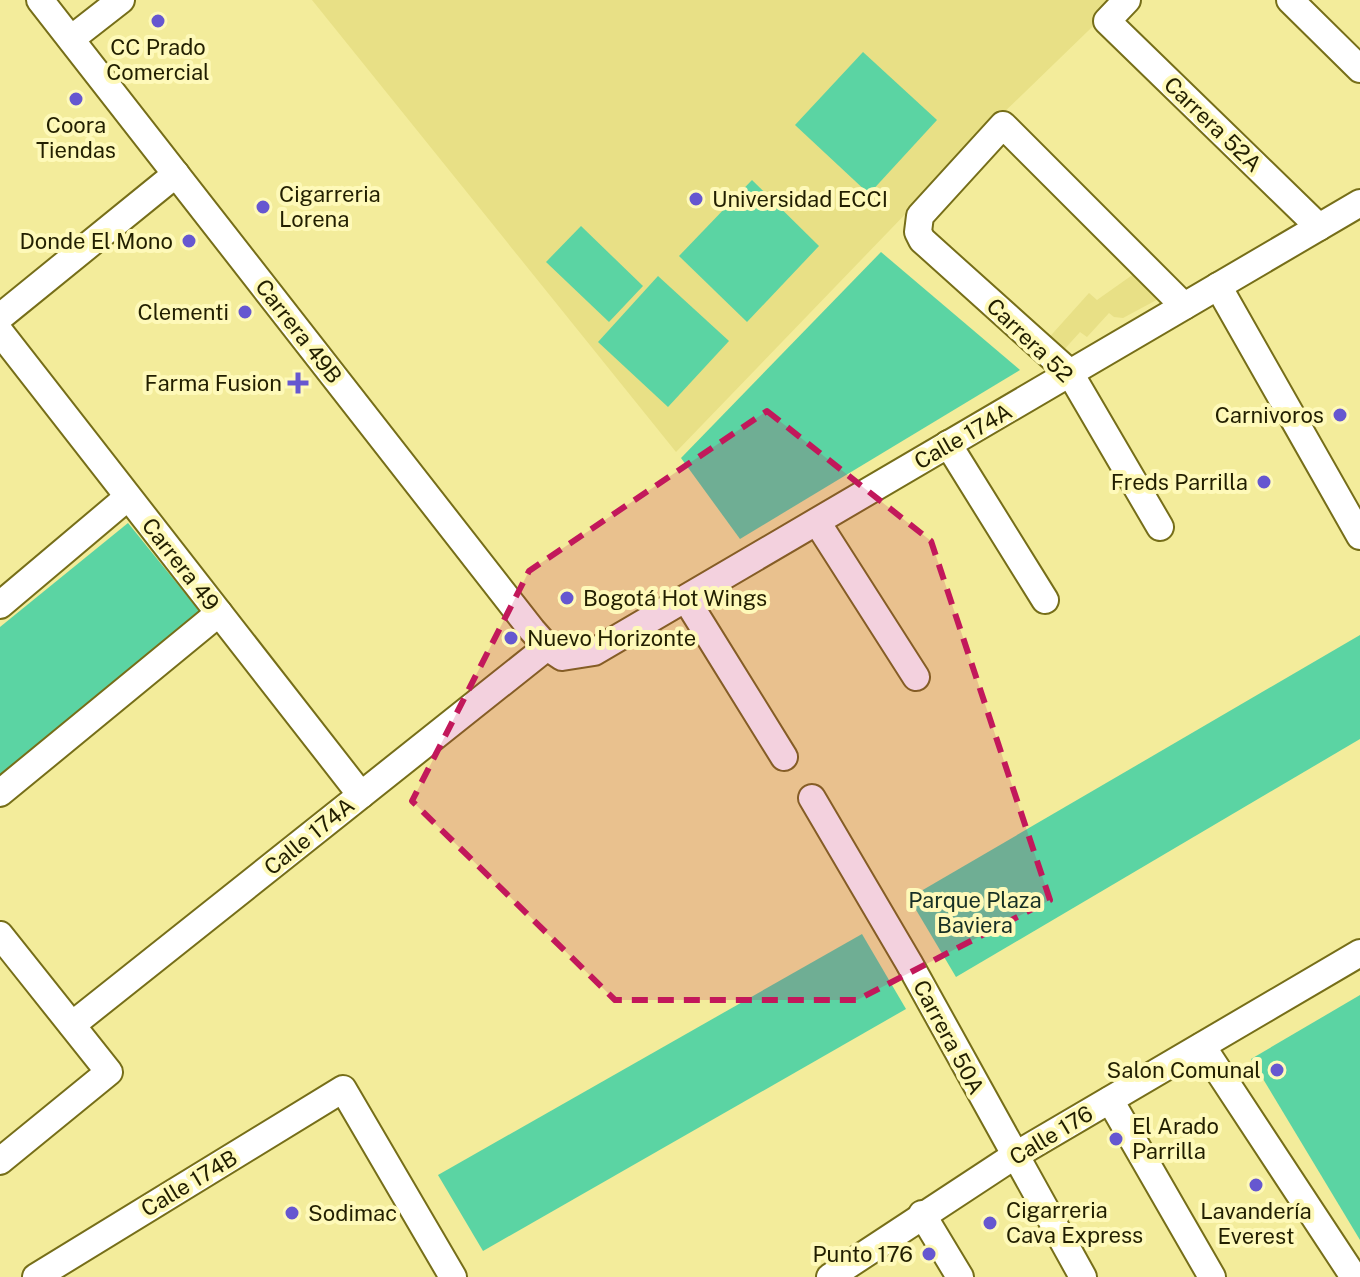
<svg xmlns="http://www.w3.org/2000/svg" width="1360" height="1277" font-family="'Public Sans',sans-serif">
	<rect width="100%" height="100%" fill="#f3ec9b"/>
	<g fill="#e8e086">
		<path d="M 312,0 L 1120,0 L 996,120 L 676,452 Z"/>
		<path d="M 1138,271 L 1164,296 L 1123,318 L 1114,317 L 1109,313 L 1087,337 L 1080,332 L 1061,353 L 1045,342 L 1089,293 L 1097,300 Z"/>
	</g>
	<g fill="#5bd4a3">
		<path d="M 863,52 L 937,120 L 869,194 L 795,125 Z"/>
		<path d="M 752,180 L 819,246 L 747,322 L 679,256 Z"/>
		<path d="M 581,226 L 643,286 L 609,322 L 546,262 Z"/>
		<path d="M 881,252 L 1020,370 L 740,539 L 681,458 Z"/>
		<path d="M 658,276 L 729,341 L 668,407 L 598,342 Z"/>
		<path d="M 128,523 L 201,613 L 0,776 L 0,627 Z"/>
		<path d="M 1360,635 L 1360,739 L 956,977 L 909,898 Z"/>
		<path d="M 862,934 L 906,1009 L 483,1251 L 438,1175 Z"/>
		<path d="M 1360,995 L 1360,1240 L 1251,1059 Z"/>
	</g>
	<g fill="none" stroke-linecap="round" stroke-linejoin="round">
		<defs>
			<g id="minor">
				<path d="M 40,0 L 532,630 L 547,647 L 562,657 L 594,652 L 1360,203"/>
				<path d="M 1127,0 L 1107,21 L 1319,227"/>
				<path d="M 1290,0 L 1360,69"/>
				<path d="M 71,39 L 121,0"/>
				<path d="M 1218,286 L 1360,536"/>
				<path d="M 0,317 L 176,174"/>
				<path d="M 0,332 L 361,795"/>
				<path d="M 948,444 L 1045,600"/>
				<path d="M 817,522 L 916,677"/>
				<path d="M 1160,527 L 1070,373 L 922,240 L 918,232 L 920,216 L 1003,125 L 1184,306"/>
				<path d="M 686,599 L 784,757"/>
				<path d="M 0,605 L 128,497"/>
				<path d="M 0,793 L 219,613"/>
				<path d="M 812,798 L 909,963 L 1083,1277"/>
				<path d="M 0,935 L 109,1072 L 0,1161"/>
				<path d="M 72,1025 L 547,647"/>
				<path d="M 1202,1046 L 1354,1277"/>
				<path d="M 1110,1100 L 1212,1277"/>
				<path d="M 922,1214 L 960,1277"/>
				<path d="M 36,1277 L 343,1089 L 453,1277"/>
				<path d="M 830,1277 L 1014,1156 L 1360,953"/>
			</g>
		</defs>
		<use href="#minor" stroke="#766e19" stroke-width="30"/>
		<use href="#minor" stroke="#fff" stroke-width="26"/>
	</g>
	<path fill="#c2185b" fill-opacity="0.2" stroke="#c2185b" stroke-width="6" stroke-dasharray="16 10" stroke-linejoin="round" d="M 767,411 L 931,541 L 1050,900 L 857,1000 L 615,1000 L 412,801 L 529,571 Z"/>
	<g fill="#6657d0" stroke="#fef9b9" stroke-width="3">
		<circle cx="158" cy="21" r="8"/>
		<circle cx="76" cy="99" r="8"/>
		<circle cx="696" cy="199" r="8"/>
		<circle cx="263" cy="207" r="8"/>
		<circle cx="189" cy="241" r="8"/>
		<circle cx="245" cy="312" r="8"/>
		<path d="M294 371h8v8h8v8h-8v8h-8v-8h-8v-8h8z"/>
		<circle cx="1340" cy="415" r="8"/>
		<circle cx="1264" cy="482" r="8"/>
		<circle cx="567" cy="598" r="8"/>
		<circle cx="511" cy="638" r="8"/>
		<circle cx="1277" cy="1070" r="8"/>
		<circle cx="1116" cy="1139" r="8"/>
		<circle cx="1256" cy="1185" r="8"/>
		<circle cx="292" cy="1213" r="8"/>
		<circle cx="990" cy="1223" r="8"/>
		<circle cx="929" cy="1254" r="8"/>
	</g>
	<g text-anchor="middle" stroke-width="8" stroke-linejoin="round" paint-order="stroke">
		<g font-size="22" fill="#221f00" stroke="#fef9b9" text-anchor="start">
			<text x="158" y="55" text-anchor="middle">CC Prado<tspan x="158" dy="25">Comercial</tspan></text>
			<text x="76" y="133" text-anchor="middle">Coora<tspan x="76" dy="25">Tiendas</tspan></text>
			<text x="279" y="202">Cigarreria<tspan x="279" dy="25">Lorena</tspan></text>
			<text x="712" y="207">Universidad ECCI</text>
			<text x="173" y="249" text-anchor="end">Donde El Mono</text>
			<text x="229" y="320" text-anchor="end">Clementi</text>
			<text x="282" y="391" text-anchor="end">Farma Fusion</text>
			<text x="1324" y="423" text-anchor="end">Carnivoros</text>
			<text x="1248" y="490" text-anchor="end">Freds Parrilla</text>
			<text x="583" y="606">Bogotá Hot Wings</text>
			<text x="527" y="646">Nuevo Horizonte</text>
			<text x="1261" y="1078" text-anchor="end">Salon Comunal</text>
			<text x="1132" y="1134">El Arado<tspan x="1132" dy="25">Parrilla</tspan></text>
			<text x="1006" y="1218">Cigarreria<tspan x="1006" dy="25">Cava Express</tspan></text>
			<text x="1256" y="1219" text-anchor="middle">Lavandería<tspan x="1256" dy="25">Everest</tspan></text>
			<text x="308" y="1221">Sodimac</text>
			<text x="913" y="1262" text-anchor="end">Punto 176</text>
		</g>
		<g font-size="22" fill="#221f00" stroke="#fef9b9">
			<text transform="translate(1213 124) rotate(44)" y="8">Carrera 52A</text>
			<text transform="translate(299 331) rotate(52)" y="8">Carrera 49B</text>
			<text transform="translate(1030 340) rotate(44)" y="8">Carrera 52</text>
			<text transform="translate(963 436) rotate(-30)" y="8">Calle 174A</text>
			<text transform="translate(181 564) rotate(52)" y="8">Carrera 49</text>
			<text transform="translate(309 836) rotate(-39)" y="8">Calle 174A</text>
			<text transform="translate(949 1037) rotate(62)" y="8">Carrera 50A</text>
			<text transform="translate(1051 1135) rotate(-31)" y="8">Calle 176</text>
			<text transform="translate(189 1183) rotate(-31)" y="8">Calle 174B</text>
		</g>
		<g font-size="22" fill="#173025" stroke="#fef9b9">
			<text x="975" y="908">Parque Plaza<tspan x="975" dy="25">Baviera</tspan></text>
		</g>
	</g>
</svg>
